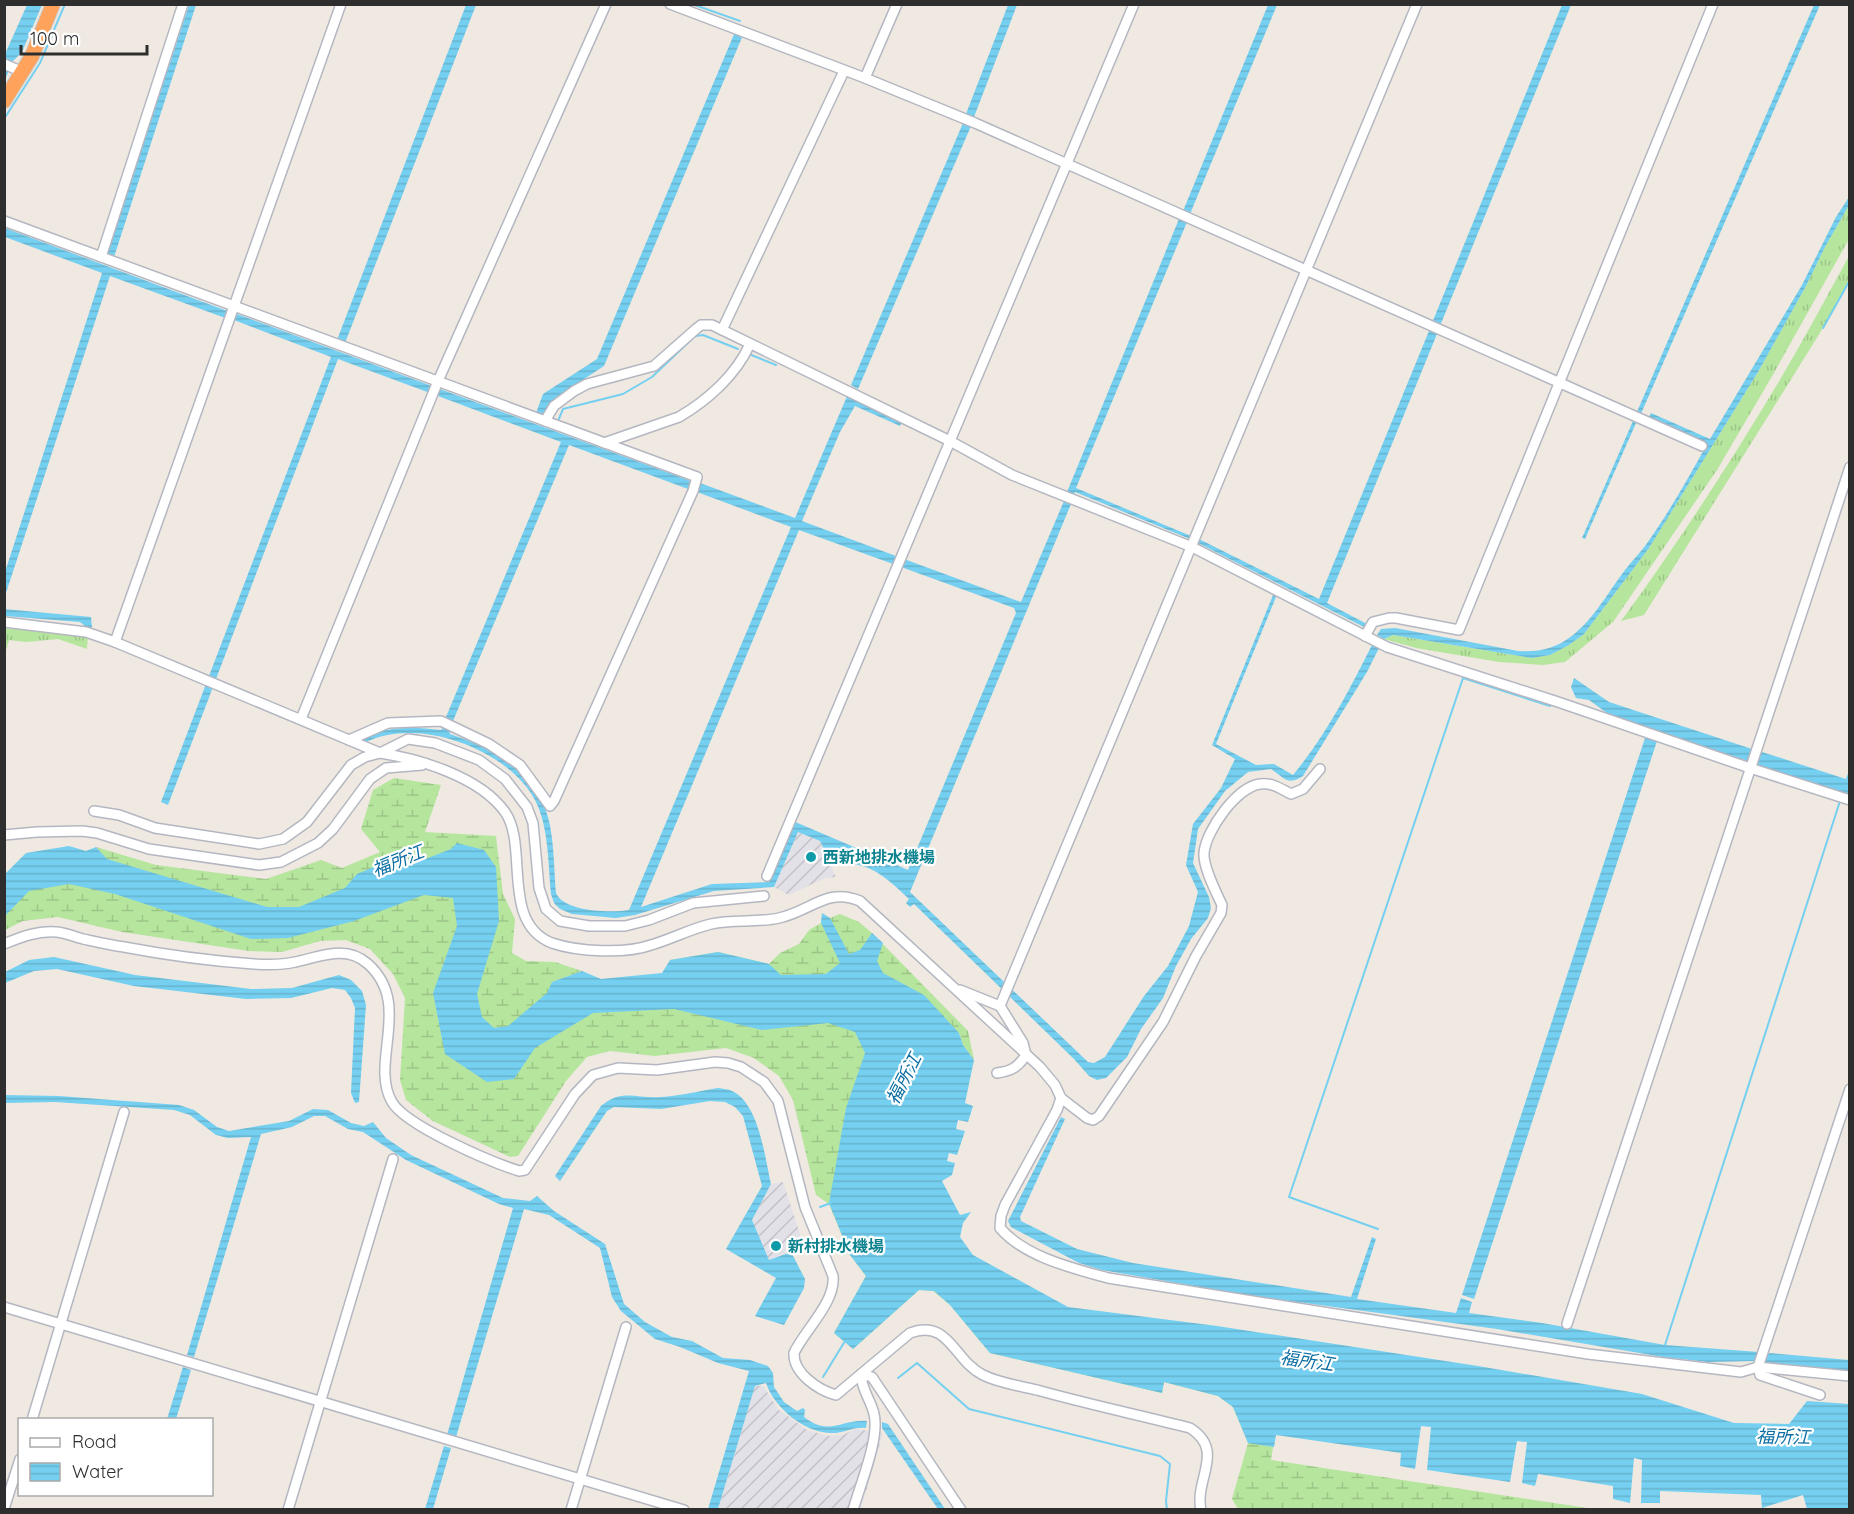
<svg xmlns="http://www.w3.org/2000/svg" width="1854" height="1514" font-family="Quicksand,'Noto Sans JP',sans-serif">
	<defs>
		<pattern id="industrial-furrows" width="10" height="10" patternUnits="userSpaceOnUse" patternTransform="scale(1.5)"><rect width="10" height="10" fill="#e3e1e8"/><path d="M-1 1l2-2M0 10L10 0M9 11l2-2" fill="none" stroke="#c3c1c7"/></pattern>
		<pattern id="grass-tufts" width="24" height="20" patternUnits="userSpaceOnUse" patternTransform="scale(1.5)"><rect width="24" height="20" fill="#b6e59e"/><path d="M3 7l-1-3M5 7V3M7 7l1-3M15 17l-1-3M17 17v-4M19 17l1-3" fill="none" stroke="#9dc588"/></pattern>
		<pattern id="wetland-marsh" width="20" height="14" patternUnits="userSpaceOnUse" patternTransform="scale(1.5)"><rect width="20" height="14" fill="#b6e59e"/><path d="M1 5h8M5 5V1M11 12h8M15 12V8" fill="none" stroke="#9dc588"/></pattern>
		<pattern id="water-rules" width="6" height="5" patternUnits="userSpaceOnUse" patternTransform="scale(1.5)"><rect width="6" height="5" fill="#75cff0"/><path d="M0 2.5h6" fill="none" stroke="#66b2ce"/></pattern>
	</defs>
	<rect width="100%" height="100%" fill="#efe9e1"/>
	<g fill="url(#industrial-furrows)">
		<path d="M 798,832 L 820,841 L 836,877 L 825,878 L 789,895 L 774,887 Z"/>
		<path d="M 783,1182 L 804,1246 L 769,1260 L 752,1220 L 771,1184 Z"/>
		<path d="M 755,1386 L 763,1386 L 779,1410 L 807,1430 L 828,1436 L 843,1435 L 855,1429 L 883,1433 L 861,1509 L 718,1510 Z"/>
	</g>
	<g fill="url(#grass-tufts)">
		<path d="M 1849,205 L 1849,239 L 1771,378 L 1717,470 L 1613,622 L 1565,662 L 1543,665 L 1499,662 L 1416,648 L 1384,639 L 1393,635 L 1532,658 L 1550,655 L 1569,645 L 1584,634 L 1649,548 L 1758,372 L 1806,286 L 1825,247 Z"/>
		<path d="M 1849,256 L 1849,280 L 1823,328 L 1644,615 L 1621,621 C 1676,546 1727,468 1775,388 C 1801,345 1825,300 1849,256 Z"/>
		<path d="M 5,626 L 88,635 L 87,649 L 58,639 L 26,642 L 9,640 L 5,654 Z"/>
	</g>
	<g fill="url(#wetland-marsh)">
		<path d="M 394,778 L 441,785 L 425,832 L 496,836 L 503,894 L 515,919 L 512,953 L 526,961 L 555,962 L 582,971 L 552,982 L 554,998 L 504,1040 L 468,1026 L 485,864 L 294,914 L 260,909 L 106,859 L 96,847 L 156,865 L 266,879 L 321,860 L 342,868 L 380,852 L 361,829 L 373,790 Z"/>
		<path d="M 62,872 L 251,930 L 430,883 L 464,898 L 451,1049 L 596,999 L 886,1019 L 917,1269 L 1256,1394 L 1275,1435 L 1271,1460 L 1594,1509 L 1238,1509 L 1232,1499 L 1248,1443 L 1233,1407 L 1218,1396 L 1164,1382 L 1162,1393 L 990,1353 L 950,1305 L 933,1291 L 919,1290 L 853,1349 L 834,1333 L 866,1276 L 850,1255 L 829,1204 L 816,1195 L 793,1100 L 779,1076 L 754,1058 L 726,1048 L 655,1056 L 610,1051 L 587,1057 L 566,1081 L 518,1156 L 510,1157 L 433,1121 L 406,1100 L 400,1080 L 405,998 L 393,974 L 370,949 L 346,940 L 320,941 L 282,952 L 249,951 L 122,932 L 58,917 L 23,921 L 5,930 L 4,907 L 25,885 Z"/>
		<path d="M 822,913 L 830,918 L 840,914 L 859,922 L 872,933 L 968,1031 L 974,1060 L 963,1045 L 959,1033 L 670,960 L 718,952 L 769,964 L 780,953 L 799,944 L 809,930 L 821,923 Z"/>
	</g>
	<g fill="url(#water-rules)">
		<path d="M 27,5 L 42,5 L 22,52 L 13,61 L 5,80 L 5,54 Z"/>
		<path d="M 189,5 L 196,5 L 114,257 L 107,254 Z"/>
		<path d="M 466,5 L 476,5 L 345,343 L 337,340 Z"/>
		<path d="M 1008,5 L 1017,5 L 974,117 L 966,114 Z"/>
		<path d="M 1268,5 L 1277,5 L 1190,214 L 1183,211 Z"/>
		<path d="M 1562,5 L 1571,5 L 1440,326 L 1432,323 Z"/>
		<path d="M 1814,5 L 1820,5 L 1640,416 L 1636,414 Z"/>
		<path d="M 735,32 L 743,35 L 604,366 L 555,398 L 543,416 L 536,413 L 543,394 L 597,359 Z"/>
		<path d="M 963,123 L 971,126 L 858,389 L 851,385 Z"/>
		<path d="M 1849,197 L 1849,205 L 1825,247 L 1806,286 L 1758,372 L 1649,548 L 1584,634 L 1569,645 L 1550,655 L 1532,658 L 1393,635 L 1384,639 L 1377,635 L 1381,629 L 1395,628 L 1518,651 C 1535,652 1551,650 1566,640 C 1592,623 1606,595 1625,570 C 1631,562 1639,554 1645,546 C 1668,514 1688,479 1707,444 L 1648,419 L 1651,413 L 1710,439 L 1802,285 L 1836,217 Z"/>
		<path d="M 1179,219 L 1187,222 L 1076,488 L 1191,536 L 1190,539 L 1075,492 L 1074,494 L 1067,492 Z"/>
		<path d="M 5,228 L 230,312 L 228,319 L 110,276 L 5,596 L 5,572 L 102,273 L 5,237 Z"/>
		<path d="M 237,314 L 432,386 L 430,393 L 338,359 L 216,679 L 209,676 L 331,357 L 234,320 Z"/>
		<path d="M 1429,331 L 1437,334 L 1327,603 L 1367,624 L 1364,627 L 1198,543 L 1199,539 L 1319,599 Z"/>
		<path d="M 440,389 L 691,481 L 688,489 L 569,445 L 453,721 L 449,720 L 446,717 L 561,442 L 438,396 Z"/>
		<path d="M 848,394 L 853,396 L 854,399 L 902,422 L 900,426 L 855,406 L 840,432 L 802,521 L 896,556 L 893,564 L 799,530 L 641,907 L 712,884 L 769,882 L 793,821 L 908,870 L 1016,613 L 1014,608 L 901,567 L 904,559 L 1021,602 L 1064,501 L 1071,504 L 910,892 L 1088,1062 L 1094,1063 L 1105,1057 L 1144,996 L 1168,966 L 1189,926 L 1198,892 L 1186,865 L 1193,824 L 1221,788 L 1235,759 L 1212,745 L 1273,595 L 1276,597 L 1216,744 L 1256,765 L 1274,764 L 1293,775 C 1326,735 1349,691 1372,645 L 1379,648 L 1367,672 L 1303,776 C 1288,786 1284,778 1271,769 L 1248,772 L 1225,791 L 1198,829 L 1193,863 L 1209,897 L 1211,908 L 1208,918 L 1191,939 L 1176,966 L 1163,998 L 1141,1029 L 1127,1057 L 1106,1078 L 1097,1080 L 1089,1076 L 1074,1059 L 914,904 L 910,907 L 906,903 L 909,899 C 886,877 866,858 832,865 L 820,841 L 798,832 L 774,887 L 714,891 L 635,915 L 616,918 L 572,914 L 560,909 L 554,903 L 551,894 C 548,864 549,827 535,800 C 508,749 418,716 366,742 L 360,739 C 386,726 413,726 441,730 L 444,726 L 449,728 L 450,734 C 490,747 535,772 547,814 C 554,834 554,871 556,893 C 564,912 611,913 629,910 L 791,527 L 697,492 L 700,483 L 795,518 Z"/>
		<path d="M 1633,421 L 1636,423 L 1585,539 L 1582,538 Z"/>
		<path d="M 4,609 L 91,617 L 92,627 L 86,627 L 80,622 L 5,616 Z"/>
		<path d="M 1574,678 L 1609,702 L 1752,749 L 1748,761 L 1611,716 L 1589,700 L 1576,698 L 1571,687 Z"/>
		<path d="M 206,684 L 213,687 L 168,805 L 161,802 Z"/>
		<path d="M 1645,738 L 1657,741 L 1474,1299 L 1462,1295 Z"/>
		<path d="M 1759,751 L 1849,780 L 1849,795 L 1754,765 Z"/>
		<path d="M 457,843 L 484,850 L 496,867 L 499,921 L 477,994 L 482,1017 L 494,1028 L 508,1026 L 547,993 L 552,982 L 582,971 L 601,979 L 662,973 L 670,960 L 718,952 L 769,964 L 781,975 L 826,974 L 840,963 L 821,923 L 822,913 L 830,918 L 849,954 L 860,950 L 872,933 L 883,943 L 877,961 L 883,973 L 924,995 L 959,1033 L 963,1045 L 974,1060 L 965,1103 L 973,1106 L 968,1122 L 958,1120 L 956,1129 L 965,1131 L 957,1155 L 949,1153 L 947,1161 L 955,1163 L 952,1175 L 942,1181 L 960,1215 L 971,1212 L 963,1223 L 960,1237 L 973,1255 L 1068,1307 L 1217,1326 L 1478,1366 L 1642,1394 L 1734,1423 L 1789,1424 L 1807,1401 L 1849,1404 L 1849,1509 L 1807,1509 L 1803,1495 L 1762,1508 L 1761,1495 L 1660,1491 L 1660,1503 L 1641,1503 L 1642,1460 L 1634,1458 L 1630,1503 L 1613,1499 L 1613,1486 L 1538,1474 L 1535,1486 L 1522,1483 L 1527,1442 L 1517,1441 L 1510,1482 L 1427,1470 L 1431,1427 L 1421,1426 L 1415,1469 L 1400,1466 L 1401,1453 L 1276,1435 L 1274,1447 L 1248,1443 L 1233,1407 L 1218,1396 L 1164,1382 L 1162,1393 L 990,1353 L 950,1305 L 934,1291 L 919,1290 L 853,1349 L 834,1333 L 866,1276 L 850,1255 L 829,1203 L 846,1108 L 865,1053 L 855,1032 L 828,1023 L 762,1030 L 674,1009 L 593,1013 L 535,1048 L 514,1079 L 487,1082 L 445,1054 L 433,993 L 457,926 L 453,898 L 424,895 L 354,921 L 288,938 L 251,939 L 115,894 L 69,884 L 29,891 L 5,916 L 5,874 L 26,853 L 69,846 L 86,851 L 96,847 L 107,859 L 267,907 L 299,907 L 345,888 L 357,874 L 383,863 L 405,867 L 451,849 Z"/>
		<path d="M 54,957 L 135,975 L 251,989 L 292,988 L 339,975 L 351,980 L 362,991 L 366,1005 L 359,1102 L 355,1103 L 351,1093 L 355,1008 L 351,998 L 345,990 L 332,988 L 291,998 L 246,999 L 134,986 L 57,969 L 34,971 L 5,983 L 5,972 L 29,960 Z"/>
		<path d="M 718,1088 C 723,1089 728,1089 732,1091 C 759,1103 765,1158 771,1184 L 752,1220 L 769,1260 L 791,1252 L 805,1279 L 804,1288 L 784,1325 L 755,1316 L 776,1278 L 726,1249 L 762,1186 L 743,1116 L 735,1107 L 725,1102 L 710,1101 L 661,1109 L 614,1107 L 607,1111 L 560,1181 L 555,1176 L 601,1106 C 622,1088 637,1099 661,1097 C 680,1096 699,1091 718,1088 Z"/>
		<path d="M 4,1095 L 59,1096 L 179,1105 L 194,1110 L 217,1127 L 229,1131 L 289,1121 L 313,1109 L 328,1110 L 351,1123 L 364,1126 L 373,1122 L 386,1138 L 411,1155 L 503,1198 L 530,1201 L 537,1196 L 554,1211 L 605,1244 L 624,1304 L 645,1322 L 672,1337 L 692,1341 L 723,1358 L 750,1360 L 768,1366 L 773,1373 L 774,1387 L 784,1402 L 797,1411 L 803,1408 L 805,1410 L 804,1417 C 830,1437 841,1419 867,1421 L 866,1428 C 853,1426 843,1434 830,1433 C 803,1432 774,1407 766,1383 L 755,1386 L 718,1509 L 708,1509 L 749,1371 L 718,1363 L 680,1347 L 655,1339 L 621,1311 L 612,1297 L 600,1248 L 549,1215 L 524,1209 L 456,1437 L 447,1435 L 513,1208 L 499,1204 L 406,1160 L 363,1132 L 348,1129 L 325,1116 L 314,1116 L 292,1127 L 261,1134 L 194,1357 L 187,1355 L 251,1137 L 228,1138 L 216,1135 L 190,1115 L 174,1110 L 55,1102 L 5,1103 Z"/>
		<path d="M 1061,1117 L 1065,1119 L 1020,1217 L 1021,1221 L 1077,1249 L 1133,1263 L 1351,1297 L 1372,1237 L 1376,1239 L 1357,1299 L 1456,1313 L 1461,1298 L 1472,1302 L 1469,1313 L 1542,1323 L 1665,1345 L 1759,1352 L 1756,1361 L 1708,1362 L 1663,1357 L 1497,1329 L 1246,1295 L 1102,1270 L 1079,1263 L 1011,1227 L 1008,1221 Z"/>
		<path d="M 1770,1353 L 1849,1360 L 1849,1372 L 1763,1363 L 1765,1356 Z"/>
		<path d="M 183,1367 L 191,1370 L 176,1419 L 167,1419 Z"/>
		<path d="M 882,1422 L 888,1424 L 945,1509 L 938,1509 L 882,1428 Z"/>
		<path d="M 444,1446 L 451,1448 L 433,1509 L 425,1509 Z"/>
	</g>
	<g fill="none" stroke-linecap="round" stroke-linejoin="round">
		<g stroke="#75cff0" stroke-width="2">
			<path d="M 692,4 L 740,21"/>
			<path d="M 4,119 L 40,63 L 65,4"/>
			<path d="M 1823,328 L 1850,280"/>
			<path d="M 749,354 L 776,365"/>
			<path d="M 558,421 L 563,409 L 623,394 L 652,377 L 695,336 L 703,335 L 738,349"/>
			<path d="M 1847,779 L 1850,771"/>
			<path d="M 820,1207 L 831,1203"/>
			<path d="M 1378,1229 L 1289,1197 L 1463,678 L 1550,706"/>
			<path d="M 1665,1345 L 1840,801"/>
			<path d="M 823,1377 L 845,1341"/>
			<path d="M 898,1378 L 917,1363 L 969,1409 L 1160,1456 L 1170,1464 L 1166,1501 L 1167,1510"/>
		</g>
		<defs>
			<g id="minor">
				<path d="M 670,4 L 865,78 L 897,4"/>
				<path d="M 4,64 L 23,72"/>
				<path d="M 865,78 L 975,123 L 1702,446"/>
				<path d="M 4,221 L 697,477 L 693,491 L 554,801 L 550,806 L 520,765 L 489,744 L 441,721 L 388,723 L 349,740"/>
				<path d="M 101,257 L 183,4"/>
				<path d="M 722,330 L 844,71"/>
				<path d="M 545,421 L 554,406 L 574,391 L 587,384 L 654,366 L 696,329 L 701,325 L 712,325 L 950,441 L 1012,475 L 1192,547 L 1387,647 L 1558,702 L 1750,768 L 1850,800"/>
				<path d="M 604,443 L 679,417 C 708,400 736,375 750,344"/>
				<path d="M 4,622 L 86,632 L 115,642 L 380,753 C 420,759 480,777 505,812 C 529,846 500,923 552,943 C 578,952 626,954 651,945 C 672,939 690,929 711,924 C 733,919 757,923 779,918 C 811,911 827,887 860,901 L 1040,1067 L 1055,1085 L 1061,1098 L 1087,1118 L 1093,1120 L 1099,1116 L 1163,1022 L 1196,956 L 1221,913 L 1222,905 C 1216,892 1203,867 1204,853 C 1206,830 1237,787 1260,784 C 1271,782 1281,789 1291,794 L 1303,789 L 1320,769"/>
				<path d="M 1365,636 L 1373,622 L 1389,618 L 1396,618 L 1459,630 L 1713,4"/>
				<path d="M 115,642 L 341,4"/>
				<path d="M 301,719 L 438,381 L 606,4"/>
				<path d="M 94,811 L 119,815 L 155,828 L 259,844 L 283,839 L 307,822 L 351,765 L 365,757 L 380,753 L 408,739 L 435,743 L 479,760 L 505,779 L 527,807 L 533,823 L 539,888 L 546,909 L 560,921 L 589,926 L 625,926 L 649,920 L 693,903 L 764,896"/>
				<path d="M 4,835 L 37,832 L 82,831 L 97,833 L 149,849 L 259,865 L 281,862 L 318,843 L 333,829 L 370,779 L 386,768 L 422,765"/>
				<path d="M 767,876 L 1134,4"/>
				<path d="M 4,944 C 21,937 39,930 57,932 C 66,933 75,937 83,939 C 97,942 110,945 124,947 C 166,955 211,961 254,964 C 268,965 282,965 295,962 C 320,957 346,944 368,964 C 413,1004 369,1063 392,1102 C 406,1126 491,1162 519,1171 L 525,1170 L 575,1094 L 593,1075 L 618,1068 L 657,1070 L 715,1062 L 728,1063 L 741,1067 L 764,1082 L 778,1101 L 805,1207 L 833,1276 C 836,1302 804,1331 794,1353 C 793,1373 818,1390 836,1395 L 910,1333 C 949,1318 954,1361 983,1375 C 999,1383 1020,1386 1037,1390 C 1087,1404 1139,1415 1190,1428 C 1226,1451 1194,1479 1201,1510"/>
				<path d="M 960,990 L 1000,1006"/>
				<path d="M 997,1073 C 1012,1071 1018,1067 1026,1055 L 1023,1043 L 1000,1006 L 1417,4"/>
				<path d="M 1061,1098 L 1057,1110 L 1005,1205 L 1001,1216 L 1000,1228 C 1025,1257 1072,1268 1108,1278 L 1588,1354 L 1741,1372 L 1758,1367 L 1850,1376"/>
				<path d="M 4,1307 L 684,1510"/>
				<path d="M 1567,1324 L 1850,467"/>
				<path d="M 1820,1395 L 1760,1375 L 1758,1367 L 1850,1089"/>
				<path d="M 32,1420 L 124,1112"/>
				<path d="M 4,1509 L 20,1459"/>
				<path d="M 288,1510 L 393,1159"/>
				<path d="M 571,1510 L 626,1327"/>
				<path d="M 853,1510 C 860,1485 880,1438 874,1414 C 871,1400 861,1389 861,1374 L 872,1377 L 961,1510"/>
			</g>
			<path id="highway" d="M 4,101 L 32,56 L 53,4"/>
		</defs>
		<use href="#minor" stroke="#b4b7c1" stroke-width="12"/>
		<use href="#highway" stroke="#c9c9c9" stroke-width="16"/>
		<use href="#minor" stroke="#fff" stroke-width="9"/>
		<use href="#highway" stroke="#ffa35c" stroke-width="14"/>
	</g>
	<g fill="#0f9aa8" stroke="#fff" stroke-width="2">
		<circle cx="811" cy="857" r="6"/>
		<circle cx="776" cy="1246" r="6"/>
	</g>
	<g text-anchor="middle" stroke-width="4.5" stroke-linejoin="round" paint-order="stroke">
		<g font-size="16" font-weight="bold" fill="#0d838f" stroke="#fff" text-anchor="start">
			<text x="823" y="863">西新地排水機場</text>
			<text x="788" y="1252">新村排水機場</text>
		</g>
		<g font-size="18" font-style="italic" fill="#0d6fa3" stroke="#fff">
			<text transform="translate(398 861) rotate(-22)" y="6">福所江</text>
			<text transform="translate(904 1079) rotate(-63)" y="6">福所江</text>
			<text transform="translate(1307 1361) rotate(8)" y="6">福所江</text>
			<text transform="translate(1783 1437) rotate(1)" y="6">福所江</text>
		</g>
	</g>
	<rect width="1854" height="1514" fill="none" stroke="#2e2e2e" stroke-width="12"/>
	<rect x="18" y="1418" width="195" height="78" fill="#ffffff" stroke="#ababab" stroke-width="1.5"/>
	<rect x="30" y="1438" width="30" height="9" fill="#ffffff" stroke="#ababab" stroke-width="1.5"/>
	<text x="72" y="1448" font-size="18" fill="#2e2e2e">Road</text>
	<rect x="30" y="1463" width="30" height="18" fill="url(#water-rules)" stroke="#ababab" stroke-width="1.5"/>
	<text x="72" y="1478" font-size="18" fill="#2e2e2e">Water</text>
	<path d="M21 45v9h126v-9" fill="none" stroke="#2e2e2e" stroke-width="3"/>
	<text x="30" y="45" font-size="18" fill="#2e2e2e" stroke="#ffffff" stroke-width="4.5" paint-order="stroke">100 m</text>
</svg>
